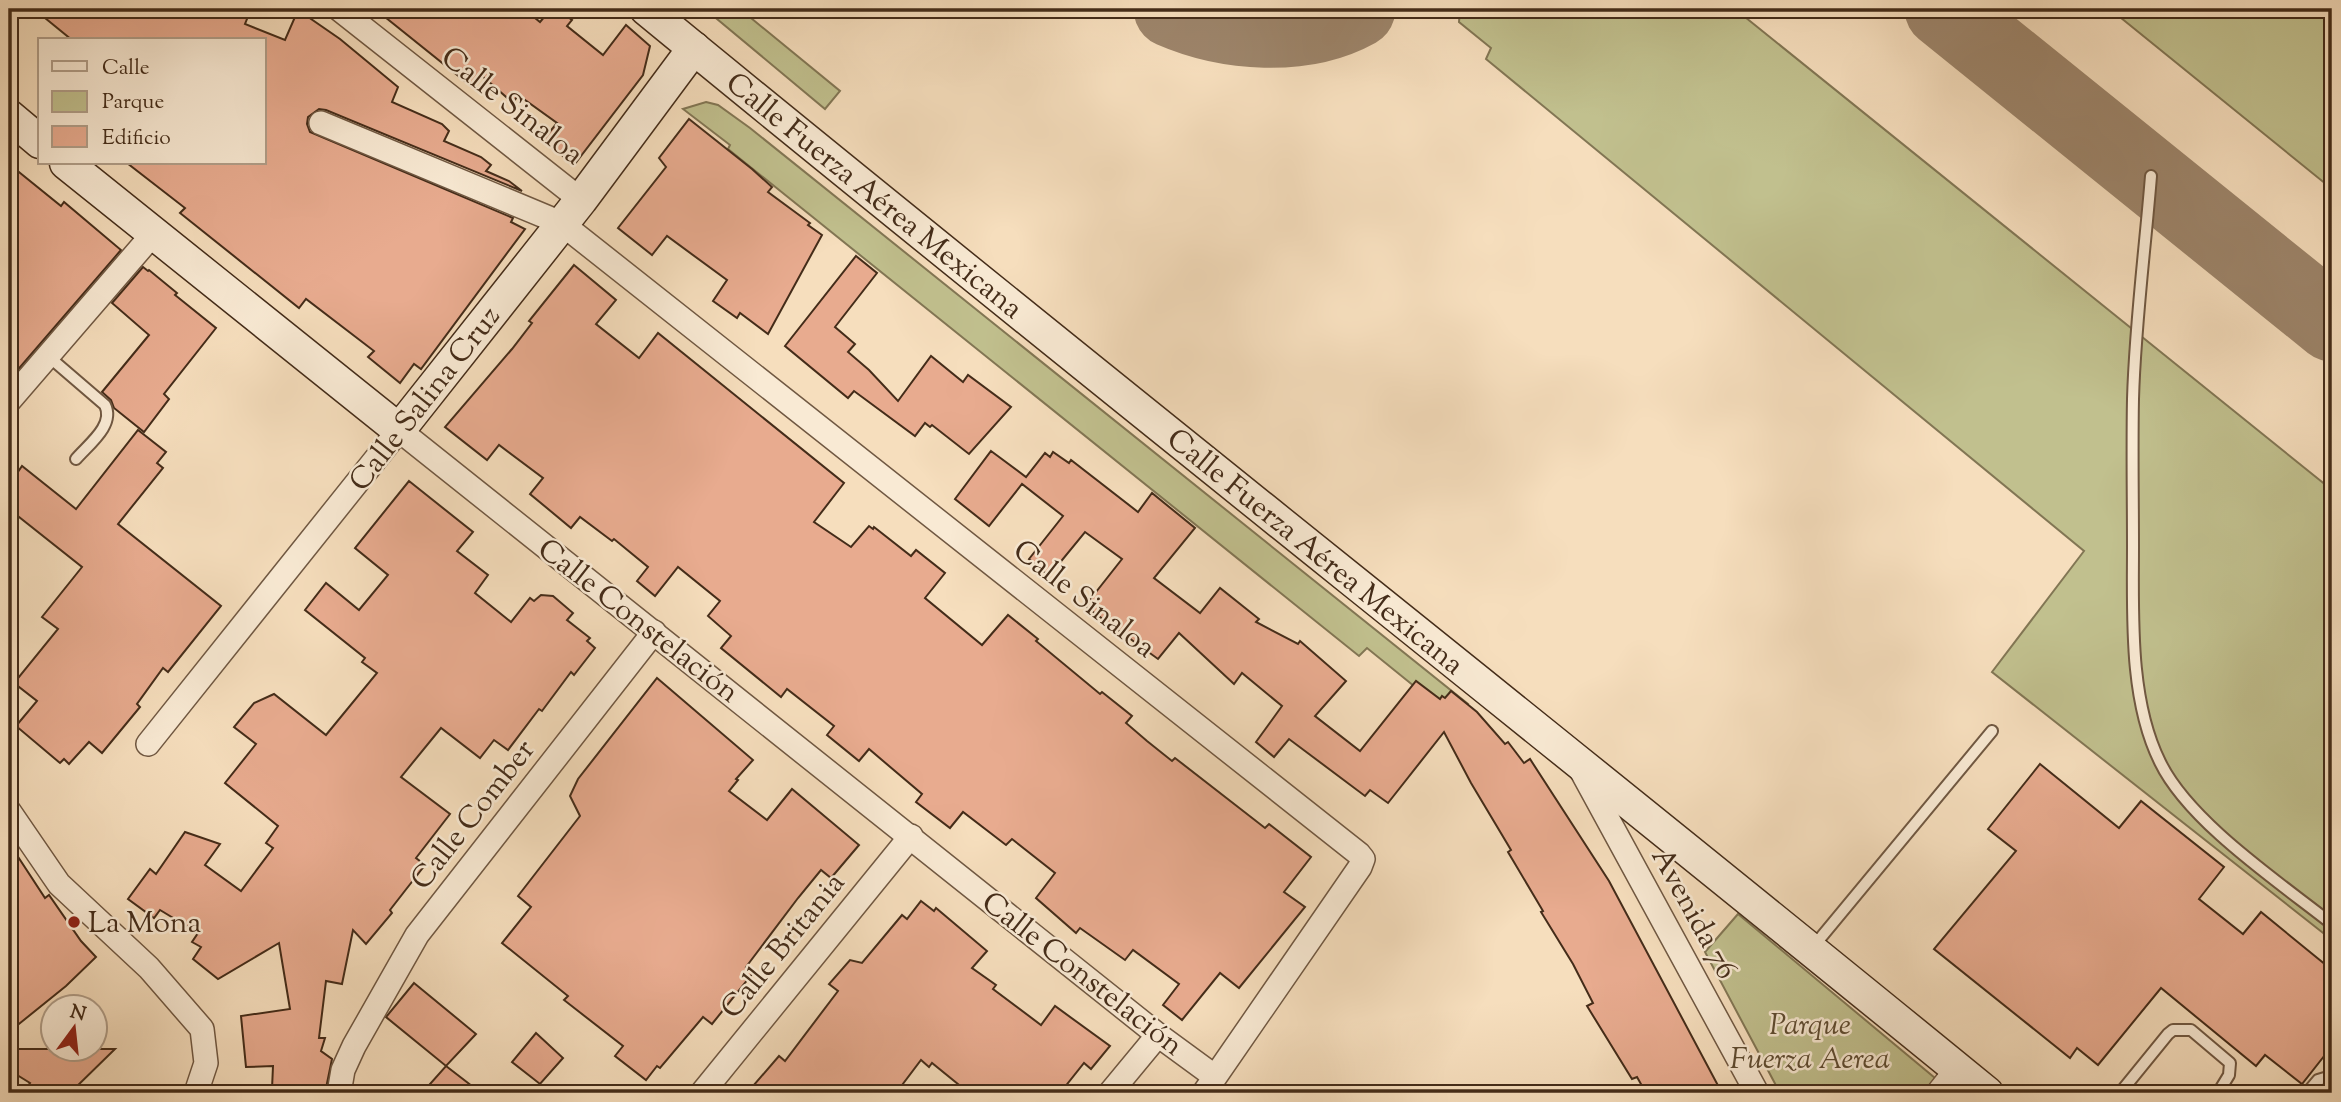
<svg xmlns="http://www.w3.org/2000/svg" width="2341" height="1102" font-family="'Sorts Mill Goudy',serif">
	<rect width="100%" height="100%" fill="#f6debd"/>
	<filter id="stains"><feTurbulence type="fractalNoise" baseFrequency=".00286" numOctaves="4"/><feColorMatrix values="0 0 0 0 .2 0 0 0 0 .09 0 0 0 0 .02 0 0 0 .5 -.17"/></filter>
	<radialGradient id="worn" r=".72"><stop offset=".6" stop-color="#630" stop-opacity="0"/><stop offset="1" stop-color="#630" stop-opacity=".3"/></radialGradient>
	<g fill="#c1c08e" stroke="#827654" stroke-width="2">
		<path d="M 705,9 L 740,9 L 840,91 L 825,109 Z"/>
		<path d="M 1460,9 L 1735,9 L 2332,490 L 2332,940 L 1992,672 L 2084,551 L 1486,59 L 1491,48 L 1459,22 Z"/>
		<path d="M 2110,9 L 2332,9 L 2332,189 Z"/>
		<path d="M 706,102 L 718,105 L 750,128 L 1468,704 L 1456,720 L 1367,648 L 1359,656 L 728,149 L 730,145 L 683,109 Z"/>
		<path d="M 1738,914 L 1953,1093 L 1780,1093 L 1705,952 Z"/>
	</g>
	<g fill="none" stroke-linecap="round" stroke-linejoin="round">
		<g stroke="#9d856b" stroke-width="77">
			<path d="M 1172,9 C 1227,33 1303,39 1357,9"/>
			<path d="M 1943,9 L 2332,323"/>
		</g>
	</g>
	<g fill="#e8ab8f" stroke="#442c19" stroke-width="2">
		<path d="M 34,9 L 251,9 L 245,24 L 285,40 L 298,10 L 340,39 L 398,87 L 392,102 L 442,124 L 449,131 L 444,141 L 481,157 L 491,165 L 486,171 L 509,181 L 522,191 L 326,110 L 319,109 L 308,117 L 307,124 L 310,132 L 513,218 L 511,222 L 525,229 L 421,369 L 414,364 L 400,383 L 368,357 L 374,351 L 306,299 L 299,308 L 180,213 L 185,208 L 127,163 L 264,163 L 264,40 L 72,40 Z"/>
		<path d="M 375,9 L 524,9 L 540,22 L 551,9 L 557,9 L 572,20 L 567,26 L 603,55 L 626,25 L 650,46 L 643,75 L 574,165 L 543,140 L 557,123 L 518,95 L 513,103 L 480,74 L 471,86 Z"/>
		<path d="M 689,119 L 752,169 L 772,187 L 768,192 L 810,223 L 808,225 L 822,235 L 768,334 L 740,313 L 737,318 L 713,301 L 727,280 L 667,236 L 652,255 L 618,228 L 666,167 L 659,158 Z"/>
		<path d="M 9,164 L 61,206 L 64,202 L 121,250 L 9,380 Z"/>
		<path d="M 856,256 L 877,273 L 835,327 L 855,344 L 848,352 L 869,370 L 898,401 L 931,356 L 963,382 L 968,375 L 1011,407 L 969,454 L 932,425 L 930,427 L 925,423 L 915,436 L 854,391 L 848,398 L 785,346 Z"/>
		<path d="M 574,265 L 616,300 L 596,324 L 639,358 L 658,333 L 844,483 L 814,522 L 851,547 L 869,526 L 873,529 L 874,527 L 911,556 L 916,550 L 945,573 L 925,598 L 982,645 L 1008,615 L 1038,639 L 1036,641 L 1100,694 L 1102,692 L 1132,716 L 1126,723 L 1147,741 L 1172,761 L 1175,758 L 1265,828 L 1269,824 L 1311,857 L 1284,892 L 1305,907 L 1239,988 L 1220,973 L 1182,1020 L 1163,1005 L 1179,984 L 1133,950 L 1125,960 L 1080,928 L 1076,933 L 1036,898 L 1055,873 L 1012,839 L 1006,845 L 963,812 L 950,828 L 916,802 L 922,794 L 869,749 L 859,761 L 827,735 L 834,726 L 787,689 L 781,697 L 721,648 L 731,636 L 708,616 L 720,601 L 678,567 L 655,596 L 637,581 L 648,567 L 614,539 L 612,541 L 580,517 L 571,528 L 530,494 L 543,478 L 499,445 L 487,460 L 445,427 L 512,349 L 532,323 L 529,321 Z"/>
		<path d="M 143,267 L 148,271 L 149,270 L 177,293 L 175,295 L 216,328 L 164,394 L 169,399 L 144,432 L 114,408 L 111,400 L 102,392 L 149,335 L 112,303 Z"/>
		<path d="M 138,430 L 166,452 L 157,463 L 163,468 L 118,524 L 221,606 L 168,672 L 163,668 L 137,704 L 140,707 L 102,753 L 89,742 L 69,764 L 64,759 L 60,763 L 16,726 L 37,701 L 14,683 L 58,629 L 42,617 L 82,567 L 9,509 L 9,485 L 22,466 L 76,509 Z"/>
		<path d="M 991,451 L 1026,477 L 1045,453 L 1050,457 L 1053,452 L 1069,463 L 1071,460 L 1138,512 L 1152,493 L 1195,528 L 1154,578 L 1200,613 L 1220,588 L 1259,619 L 1256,622 L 1298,644 L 1300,641 L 1346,681 L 1315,716 L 1360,751 L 1416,681 L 1440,699 L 1442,696 L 1445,698 L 1451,691 L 1477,712 L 1505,744 L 1508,742 L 1524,763 L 1530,759 L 1609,881 L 1722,1093 L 1646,1093 L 1637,1077 L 1632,1079 L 1587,1006 L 1593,1003 L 1573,964 L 1541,912 L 1543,911 L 1508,852 L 1511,850 L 1471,783 L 1444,732 L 1388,803 L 1370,790 L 1365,796 L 1289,739 L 1274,757 L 1256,742 L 1282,706 L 1242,673 L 1234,684 L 1179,633 L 1158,659 L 1085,606 L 1122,559 L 1085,532 L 1049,576 L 1029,559 L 1063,516 L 1022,484 L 989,526 L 955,499 Z"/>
		<path d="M 409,481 L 473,532 L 457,551 L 488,575 L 475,593 L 511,622 L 530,598 L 534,601 L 541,595 L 553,596 L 573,613 L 567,620 L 590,638 L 587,641 L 595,648 L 574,675 L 571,672 L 542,711 L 539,709 L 508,750 L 494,740 L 480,758 L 441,728 L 401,777 L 450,814 L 416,858 L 425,865 L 390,910 L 392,913 L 366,944 L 353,930 L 342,984 L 326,981 L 319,1038 L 325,1038 L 321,1051 L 332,1059 L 325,1093 L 288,1093 L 289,1087 L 272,1089 L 273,1066 L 246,1067 L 241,1016 L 290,1009 L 279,943 L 218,979 L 193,959 L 201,947 L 192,942 L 198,933 L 160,910 L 154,918 L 128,899 L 150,869 L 156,874 L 185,832 L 220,844 L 205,865 L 241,891 L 273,848 L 266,843 L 278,826 L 225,783 L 256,744 L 234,727 L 254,703 L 274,694 L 326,735 L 377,673 L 362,662 L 365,658 L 305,610 L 326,583 L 359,610 L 388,575 L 355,548 Z"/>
		<path d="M 657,678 L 753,760 L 736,779 L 738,780 L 729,791 L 767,820 L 792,789 L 859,845 L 831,878 L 821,870 L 798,898 L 746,967 L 753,973 L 712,1024 L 703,1017 L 660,1068 L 657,1066 L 646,1080 L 615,1056 L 623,1046 L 564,1000 L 568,996 L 502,943 L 531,907 L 518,896 L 580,816 L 570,796 L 578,779 Z"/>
		<path d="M 2040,764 L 2119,828 L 2141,801 L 2224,867 L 2199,899 L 2243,934 L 2261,912 L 2332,970 L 2332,1046 L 2302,1084 L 2265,1055 L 2256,1066 L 2161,988 L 2098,1065 L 2077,1048 L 2070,1058 L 1934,949 L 2016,851 L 1988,829 Z"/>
		<path d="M 9,843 L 45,898 L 49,895 L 81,941 L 96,957 L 66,986 L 9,1032 Z"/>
		<path d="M 921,901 L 934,911 L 936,908 L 987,951 L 972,968 L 996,985 L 993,989 L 1041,1025 L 1055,1006 L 1110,1046 L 1091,1069 L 1084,1063 L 1060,1093 L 969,1093 L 932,1063 L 929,1067 L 921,1060 L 896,1093 L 747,1093 L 779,1056 L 785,1061 L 838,991 L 829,984 L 850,960 L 862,963 L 902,915 L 907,919 Z"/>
		<path d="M 414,983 L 476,1034 L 446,1066 L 386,1017 Z"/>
		<path d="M 536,1033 L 563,1058 L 540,1084 L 512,1062 Z"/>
		<path d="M 9,1049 L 115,1049 L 70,1093 L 23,1093 L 30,1083 L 9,1070 Z"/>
		<path d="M 446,1066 L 481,1093 L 422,1093 Z"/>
	</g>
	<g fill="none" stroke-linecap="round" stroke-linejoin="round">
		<defs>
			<g id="lane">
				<path d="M 2151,176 C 2145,250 2135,325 2133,399 C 2132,448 2133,498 2133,547 C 2133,615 2129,700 2160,762 C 2189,822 2279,882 2332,924"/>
				<path d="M 48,356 L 105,405 C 115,425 89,444 76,459"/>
				<path d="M 1813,947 L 1992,731"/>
				<path d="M 2120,1093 L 2168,1034 L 2173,1030 L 2191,1030 L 2230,1063 L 2229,1075 L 2218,1093"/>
				<path d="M 2307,1093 L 2318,1080 L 2328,1077 L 2332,1079"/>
			</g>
			<g id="street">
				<path d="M 339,9 L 581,200"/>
				<path d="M 321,123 L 561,223 L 1359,854 L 1363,859 L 1360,867 L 1204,1093"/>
				<path d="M 9,401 L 153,234"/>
				<path d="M 148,744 L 399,430 L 1158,1035 L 1214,1076"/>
				<path d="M 1581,770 L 1757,1093"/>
				<path d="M 9,811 L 59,884 L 149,968 L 202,1029 L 206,1063 L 196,1093"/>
				<path d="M 339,1093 L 343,1070 L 354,1046 L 417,935 L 654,632"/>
				<path d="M 702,1093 L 911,836"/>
				<path d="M 1110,1093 L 1158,1035"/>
				<path d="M 1938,1093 L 1957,1069"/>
			</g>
			<g id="secondary">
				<path d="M 646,9 C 1090,374 1542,729 1987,1093"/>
				<path d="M 9,116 L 40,142"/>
				<path d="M 66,163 L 399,430 L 581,200 L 694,48"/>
			</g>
		</defs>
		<use href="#lane" stroke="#705842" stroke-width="14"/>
		<use href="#street" stroke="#705842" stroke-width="26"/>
		<use href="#secondary" stroke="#442c19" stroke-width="35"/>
		<use href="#lane" stroke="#f9ead4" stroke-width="10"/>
		<use href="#street" stroke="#f9ead4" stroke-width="23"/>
		<use href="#secondary" stroke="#f9ead4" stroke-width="32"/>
	</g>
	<circle fill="#8f2418" stroke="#f9ead4" stroke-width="2.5" cx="74" cy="922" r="7"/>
	<g text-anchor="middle" stroke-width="5" stroke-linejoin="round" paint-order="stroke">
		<g font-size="30" fill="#442c19" stroke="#f9ead4">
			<text transform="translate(513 105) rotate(38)" y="10">Calle Sinaloa</text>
			<text transform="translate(875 195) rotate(39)" y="10">Calle Fuerza Aérea Mexicana</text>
			<text transform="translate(424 398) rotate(-52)" y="10">Calle Salina Cruz</text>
			<text transform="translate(1316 551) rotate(39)" y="10">Calle Fuerza Aérea Mexicana</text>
			<text transform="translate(1085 598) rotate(38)" y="10">Calle Sinaloa</text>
			<text transform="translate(639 620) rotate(38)" y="10">Calle Constelación</text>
			<text transform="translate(472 814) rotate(-52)" y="10">Calle Comber</text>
			<text transform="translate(1695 913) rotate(61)" y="10">Avenida 76</text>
			<text transform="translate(782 945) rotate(-51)" y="10">Calle Britania</text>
			<text transform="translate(1083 973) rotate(38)" y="10">Calle Constelación</text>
		</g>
		<g font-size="30" fill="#442c19" stroke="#f9ead4" text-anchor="start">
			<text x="88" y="932">La Mona</text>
		</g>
		<g font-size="30" font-style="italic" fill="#5d4a30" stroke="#f9ead4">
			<text x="1810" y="1034">Parque<tspan x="1810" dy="34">Fuerza Aerea</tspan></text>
		</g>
	</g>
	<rect width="2341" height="1102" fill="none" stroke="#f6debd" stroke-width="35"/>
	<rect x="10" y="10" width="2320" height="1081" fill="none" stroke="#442c19" stroke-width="3.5"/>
	<rect x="18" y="18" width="2306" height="1067" fill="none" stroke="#442c19" stroke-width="2"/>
	<rect x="38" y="38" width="228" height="126" fill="#f9ead4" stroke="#b19e89" stroke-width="2"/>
	<rect x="52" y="61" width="35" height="10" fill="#f9ead4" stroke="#b19e89" stroke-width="2"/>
	<text x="102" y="74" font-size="21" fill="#442c19">Calle</text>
	<rect x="52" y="91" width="35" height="21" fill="#c1c08e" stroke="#b19e89" stroke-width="2"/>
	<text x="102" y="108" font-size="21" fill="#442c19">Parque</text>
	<rect x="52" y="126" width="35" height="21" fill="#e8ab8f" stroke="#b19e89" stroke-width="2"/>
	<text x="102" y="144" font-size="21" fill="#442c19">Edificio</text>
	<g transform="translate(74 1028) rotate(15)"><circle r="33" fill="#f9ead4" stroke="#b19e89" stroke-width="2"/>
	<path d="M0-5L12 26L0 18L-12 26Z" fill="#8f2418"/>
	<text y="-10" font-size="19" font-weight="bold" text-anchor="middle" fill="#442c19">N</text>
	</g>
	<rect width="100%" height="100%" filter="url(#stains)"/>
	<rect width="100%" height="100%" fill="url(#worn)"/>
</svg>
